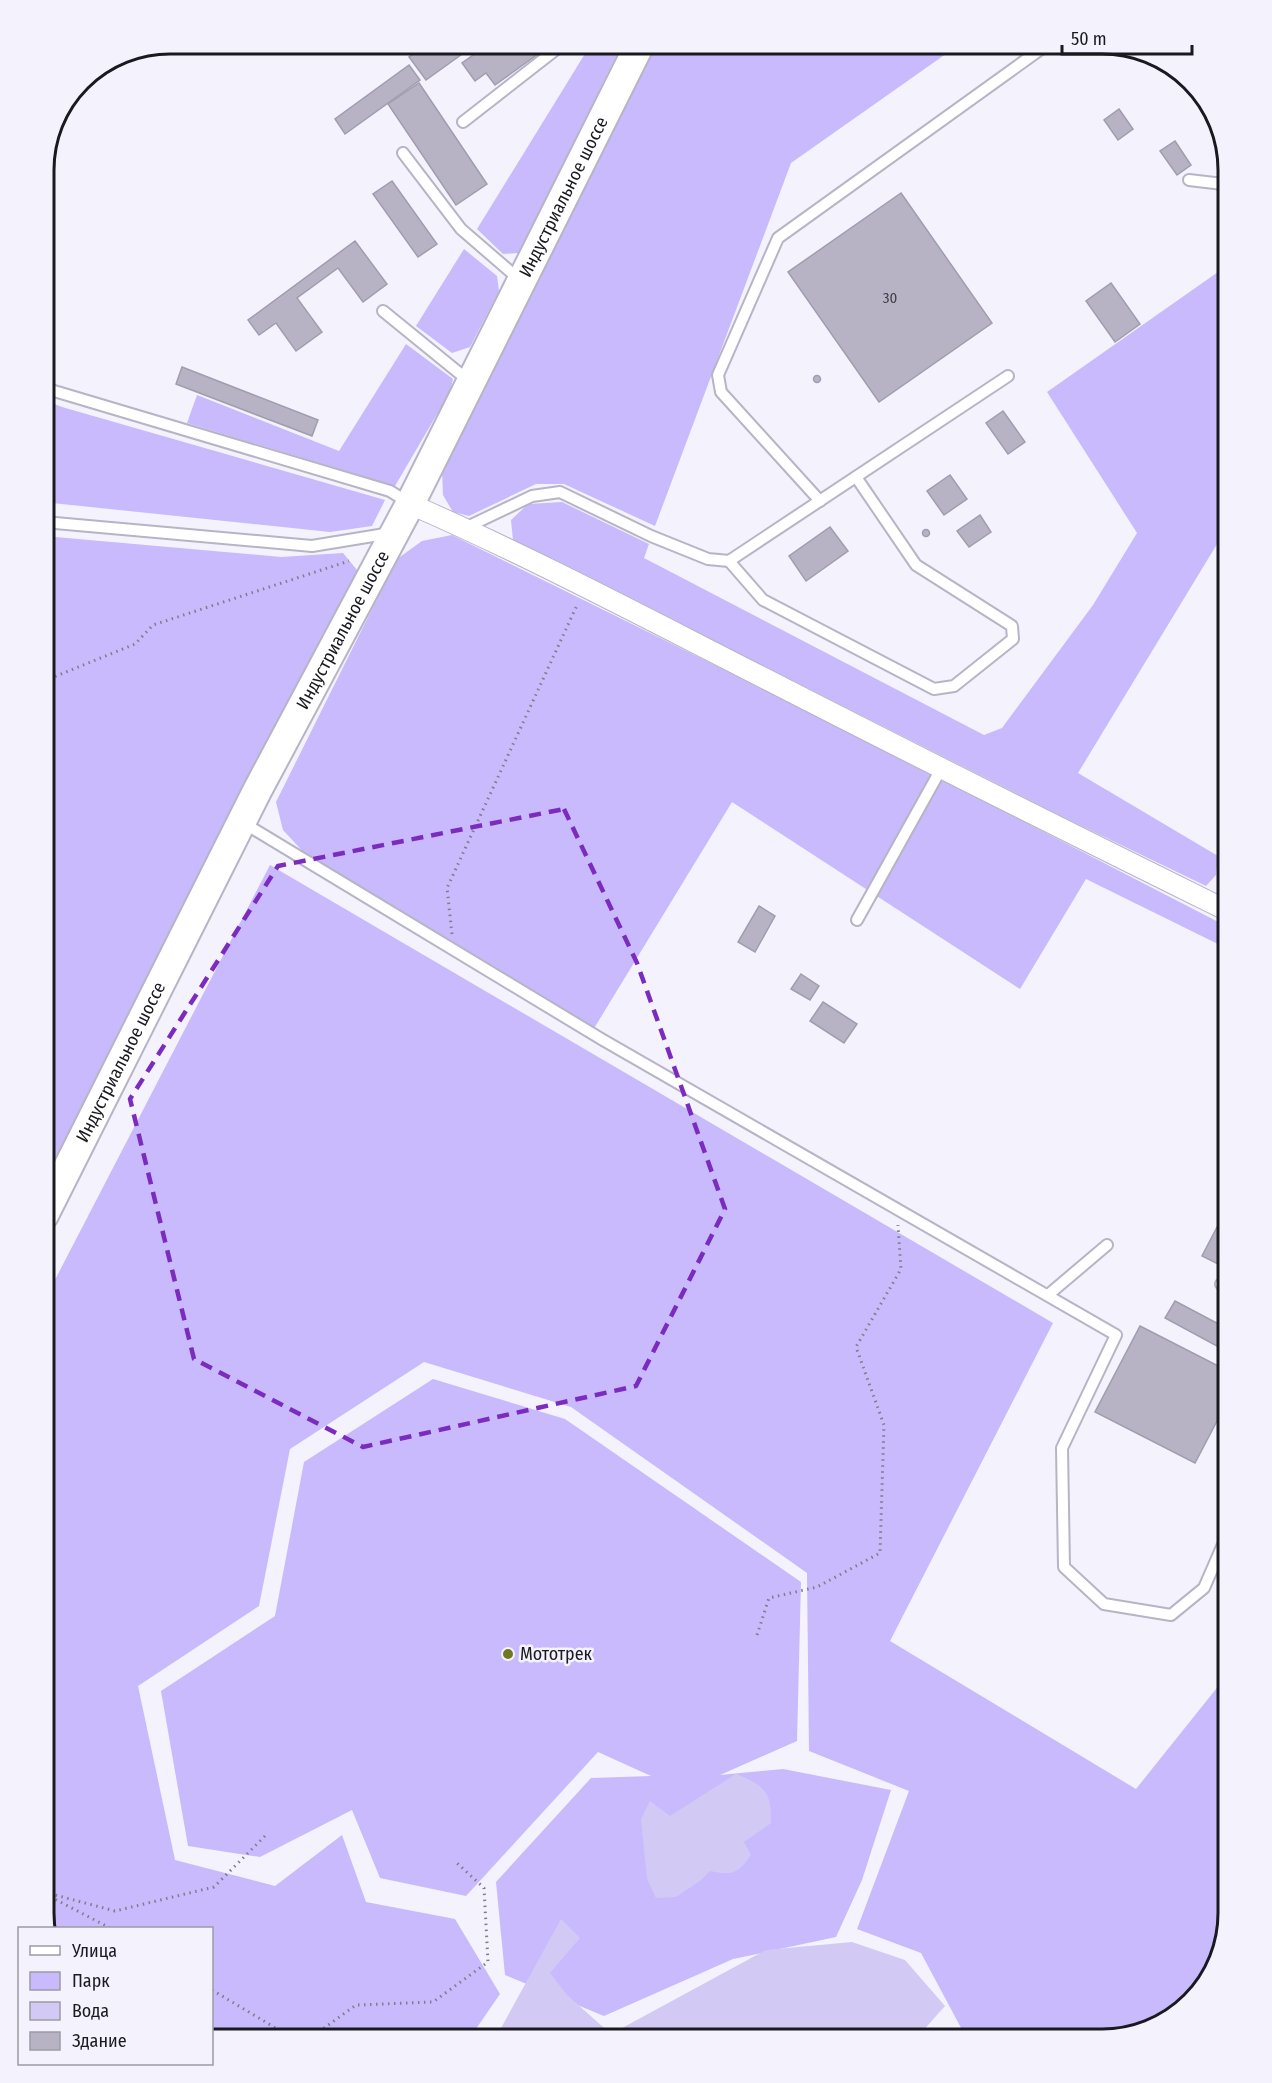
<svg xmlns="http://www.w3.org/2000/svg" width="1272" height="2083" font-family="'Fira Sans Condensed',sans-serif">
	<rect width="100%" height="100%" fill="#f4f2fd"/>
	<g fill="#c8bafd">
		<path d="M 591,44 L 622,44 L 519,253 L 503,254 L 477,229 Z"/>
		<path d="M 652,44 L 960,44 L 791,163 L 655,526 L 564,484 L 536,484 L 469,516 L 453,512 L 443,495 L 442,471 Z"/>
		<path d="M 464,249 L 497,276 L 499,291 L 470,347 L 452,353 L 416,326 Z"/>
		<path d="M 1228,265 L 1228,526 L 1078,773 L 1218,856 L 1216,875 L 1206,886 L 1063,817 L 513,540 L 511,520 L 528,504 L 562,502 L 649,544 L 644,558 L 984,735 L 1002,728 L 1093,605 L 1137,533 L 1047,392 Z"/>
		<path d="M 406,344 L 453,379 L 450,392 L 395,486 L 187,423 L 197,395 L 339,451 Z"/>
		<path d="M 44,400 L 62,407 L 385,500 L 372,526 L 330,532 L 52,503 L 44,504 Z"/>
		<path d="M 452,535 L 719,667 L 752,681 L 1228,927 L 1228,949 L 1086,879 L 1020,989 L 732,802 L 593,1030 L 307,856 L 283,830 L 276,802 L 397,559 L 422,541 Z"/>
		<path d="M 44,536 L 281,557 L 343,553 L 357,570 L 331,631 L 44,1189 Z"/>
		<path d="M 270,865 L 1053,1323 L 890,1641 L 1136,1789 L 1228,1674 L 1228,1913 L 1207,1983 L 1158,2026 L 1102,2039 L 967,2039 L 921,1953 L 857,1929 L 909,1791 L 809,1751 L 807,1573 L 571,1407 L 424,1362 L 290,1449 L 259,1606 L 138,1686 L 175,1860 L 275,1886 L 342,1835 L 366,1902 L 455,1919 L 500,1994 L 469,2039 L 212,2039 L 212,1928 L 47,1928 L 44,1913 L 44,1301 Z"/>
		<path d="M 433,1379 L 565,1419 L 801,1582 L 797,1741 L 720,1775 L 783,1769 L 891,1790 L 862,1880 L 836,1937 L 733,1959 L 604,2016 L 505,1975 L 496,1882 L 591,1778 L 651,1776 L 598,1752 L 466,1896 L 380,1878 L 352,1810 L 260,1857 L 188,1846 L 161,1691 L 275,1616 L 304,1462 Z"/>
	</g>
	<g fill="#d2caf4">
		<path d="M 736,1774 C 764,1785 772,1792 771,1823 L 744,1842 L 751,1855 C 739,1873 732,1876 710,1871 L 700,1881 L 676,1897 L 656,1898 L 647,1879 L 641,1819 L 650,1801 L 670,1816 Z"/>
		<path d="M 561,1919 L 580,1938 L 550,1973 L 567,1995 L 611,2034 L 766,1950 L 852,1942 L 905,1960 L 945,2006 L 921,2033 L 911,2039 L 495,2039 Z"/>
	</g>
	<g fill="#b7b3c5" stroke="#a09daf" stroke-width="1.5">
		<path d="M 188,44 L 202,44 L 193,50 Z"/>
		<path d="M 427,44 L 476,44 L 426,80 L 409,57 Z"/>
		<path d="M 489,44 L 552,44 L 495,85 L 486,73 L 475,81 L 462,63 Z"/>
		<path d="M 409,65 L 420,80 L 345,134 L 335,119 Z"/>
		<path d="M 419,83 L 487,184 L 456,205 L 388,104 Z"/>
		<path d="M 1119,109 L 1133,129 L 1118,140 L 1104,120 Z"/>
		<path d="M 1175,141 L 1191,165 L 1177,175 L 1160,151 Z"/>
		<path d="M 392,181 L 437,244 L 418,257 L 373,194 Z"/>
		<path d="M 901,193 L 992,323 L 879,402 L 788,272 Z"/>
		<path d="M 355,241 L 387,284 L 363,302 L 338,268 L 297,298 L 322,332 L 296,351 L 276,323 L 259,335 L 248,320 Z"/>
		<path d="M 1111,283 L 1140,324 L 1115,342 L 1086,301 Z"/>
		<path d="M 182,367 L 318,420 L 312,436 L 176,384 Z"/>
		<circle cx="817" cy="379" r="3.5"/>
		<path d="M 1003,411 L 1025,442 L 1008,454 L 986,423 Z"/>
		<path d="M 950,475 L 967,499 L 944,515 L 927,491 Z"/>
		<path d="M 980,515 L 991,532 L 969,547 L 957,531 Z"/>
		<path d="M 830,527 L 848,551 L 806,581 L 789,556 Z"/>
		<circle cx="926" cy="533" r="3.5"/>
		<path d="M 759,906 L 775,916 L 755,952 L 738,942 Z"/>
		<path d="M 801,974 L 819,986 L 810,1000 L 791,989 Z"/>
		<path d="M 823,1002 L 857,1024 L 844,1043 L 810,1021 Z"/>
		<path d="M 1228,1206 L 1228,1269 L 1202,1256 Z"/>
		<path d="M 1175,1301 L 1228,1329 L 1228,1352 L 1165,1318 Z"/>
		<path d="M 1140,1326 L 1228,1371 L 1228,1400 L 1195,1463 L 1095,1412 Z"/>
	</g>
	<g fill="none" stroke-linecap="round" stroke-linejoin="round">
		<defs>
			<g id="service">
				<path d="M 463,122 L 563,44"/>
				<path d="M 403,153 L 461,229 L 520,280"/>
				<path d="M 1189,180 L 1223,184 L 1228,180"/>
				<path d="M 383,311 L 469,381"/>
				<path d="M 44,388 L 390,491 L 409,503"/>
				<path d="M 820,501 L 721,392 L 718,375 L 778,238 L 1048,44"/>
				<path d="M 44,522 L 312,546 L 391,533"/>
				<path d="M 465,528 L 532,496 L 560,492 L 651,536 L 708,559 L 729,561 L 1008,376"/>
				<path d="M 729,561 L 763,600 L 934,689 L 954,686 L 1013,639 L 1012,626 L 916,565 L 856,477"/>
				<path d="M 242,822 L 603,1040 L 1116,1335 L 1062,1448 L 1064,1567 L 1104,1604 L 1171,1615 L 1204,1588 L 1228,1533"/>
				<path d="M 1219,907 L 1228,888"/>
				<path d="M 857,920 L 941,769"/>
				<path d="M 1221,1284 L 1228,1286"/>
				<path d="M 1048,1295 L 1107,1245"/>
			</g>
			<path id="minor" d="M 410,504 C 529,556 644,617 760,676 C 916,756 1072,834 1228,911"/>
			<g id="secondary">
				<path id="s1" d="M 44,1215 L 257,791 L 410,504 L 640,44"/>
			</g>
		</defs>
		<use href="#service" stroke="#b7b4c6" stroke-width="14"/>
		<use href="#minor" stroke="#b7b4c6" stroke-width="22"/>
		<use href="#secondary" stroke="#b7b4c6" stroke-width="32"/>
		<g stroke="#807e87" stroke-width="3" stroke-dasharray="1.5 4.5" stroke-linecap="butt">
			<path d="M 44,681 L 135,644 L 153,625 L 349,561"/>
			<path d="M 452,934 L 447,888 L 578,603"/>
			<path d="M 757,1635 L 769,1598 L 817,1587 L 880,1553 L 884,1425 L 856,1347 L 901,1269 L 898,1225"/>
			<path d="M 44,1892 L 115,1911 L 214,1887 L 266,1835"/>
			<path d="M 45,1894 L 110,1928"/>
			<path d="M 212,1990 L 294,2039"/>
			<path d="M 309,2039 L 356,2005 L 433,2002 L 488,1962 L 484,1888 L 457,1863"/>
		</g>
		<use href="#service" stroke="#fff" stroke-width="10"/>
		<use href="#minor" stroke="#fff" stroke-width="20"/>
		<use href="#secondary" stroke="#fff" stroke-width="28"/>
	</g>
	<path fill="none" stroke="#7b2cbf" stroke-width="4.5" stroke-dasharray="12 8" stroke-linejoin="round" d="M 564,809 L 637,963 L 725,1209 L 636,1386 L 363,1447 L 194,1359 L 130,1099 L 278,866 Z"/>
	<circle fill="#717821" stroke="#f4f2fd" stroke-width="2" cx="508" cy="1654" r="6"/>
	<g text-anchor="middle" stroke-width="5" stroke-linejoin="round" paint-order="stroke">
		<g font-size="15" fill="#414048">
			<text x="890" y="303">30</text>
		</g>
		<g font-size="18" fill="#1a191f" stroke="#f4f2fd">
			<text dy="6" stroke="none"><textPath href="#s1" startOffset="1143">Индустриальное шоссе</textPath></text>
			<text dy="6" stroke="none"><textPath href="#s1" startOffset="657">Индустриальное шоссе</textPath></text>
			<text dy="6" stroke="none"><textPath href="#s1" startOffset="171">Индустриальное шоссе</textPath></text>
		</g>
		<g font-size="18" fill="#1a191f" stroke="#f4f2fd" text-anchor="start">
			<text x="520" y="1660">Мототрек</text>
		</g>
	</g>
	<path d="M0 0H1272V2083H0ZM170 54H1102A116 116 0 0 1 1218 170V1913A116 116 0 0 1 1102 2029H170A116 116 0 0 1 54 1913V170A116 116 0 0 1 170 54Z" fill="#f4f2fd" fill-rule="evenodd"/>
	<path fill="none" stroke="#1a191f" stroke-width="3" d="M170 54H1102A116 116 0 0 1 1218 170V1913A116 116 0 0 1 1102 2029H170A116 116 0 0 1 54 1913V170A116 116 0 0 1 170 54Z"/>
	<rect x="18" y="1927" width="195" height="138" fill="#f4f2fd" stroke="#9d9ba4" stroke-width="1.5"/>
	<rect x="30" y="1946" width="30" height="9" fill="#ffffff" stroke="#9d9ba4" stroke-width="1.5"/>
	<text x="72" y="1957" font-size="18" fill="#1a191f">Улица</text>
	<rect x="30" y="1972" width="30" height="18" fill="#c8bafd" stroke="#9d9ba4" stroke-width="1.5"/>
	<text x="72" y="1987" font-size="18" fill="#1a191f">Парк</text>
	<rect x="30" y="2002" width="30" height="18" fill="#d2caf4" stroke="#9d9ba4" stroke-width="1.5"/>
	<text x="72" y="2017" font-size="18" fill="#1a191f">Вода</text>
	<rect x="30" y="2032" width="30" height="18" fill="#b7b3c5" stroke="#9d9ba4" stroke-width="1.5"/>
	<text x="72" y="2047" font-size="18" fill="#1a191f">Здание</text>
	<path d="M1062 45v9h130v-9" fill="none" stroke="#1a191f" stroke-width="3"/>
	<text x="1071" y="45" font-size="18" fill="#1a191f" stroke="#f4f2fd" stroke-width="4.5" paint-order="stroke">50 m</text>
</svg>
